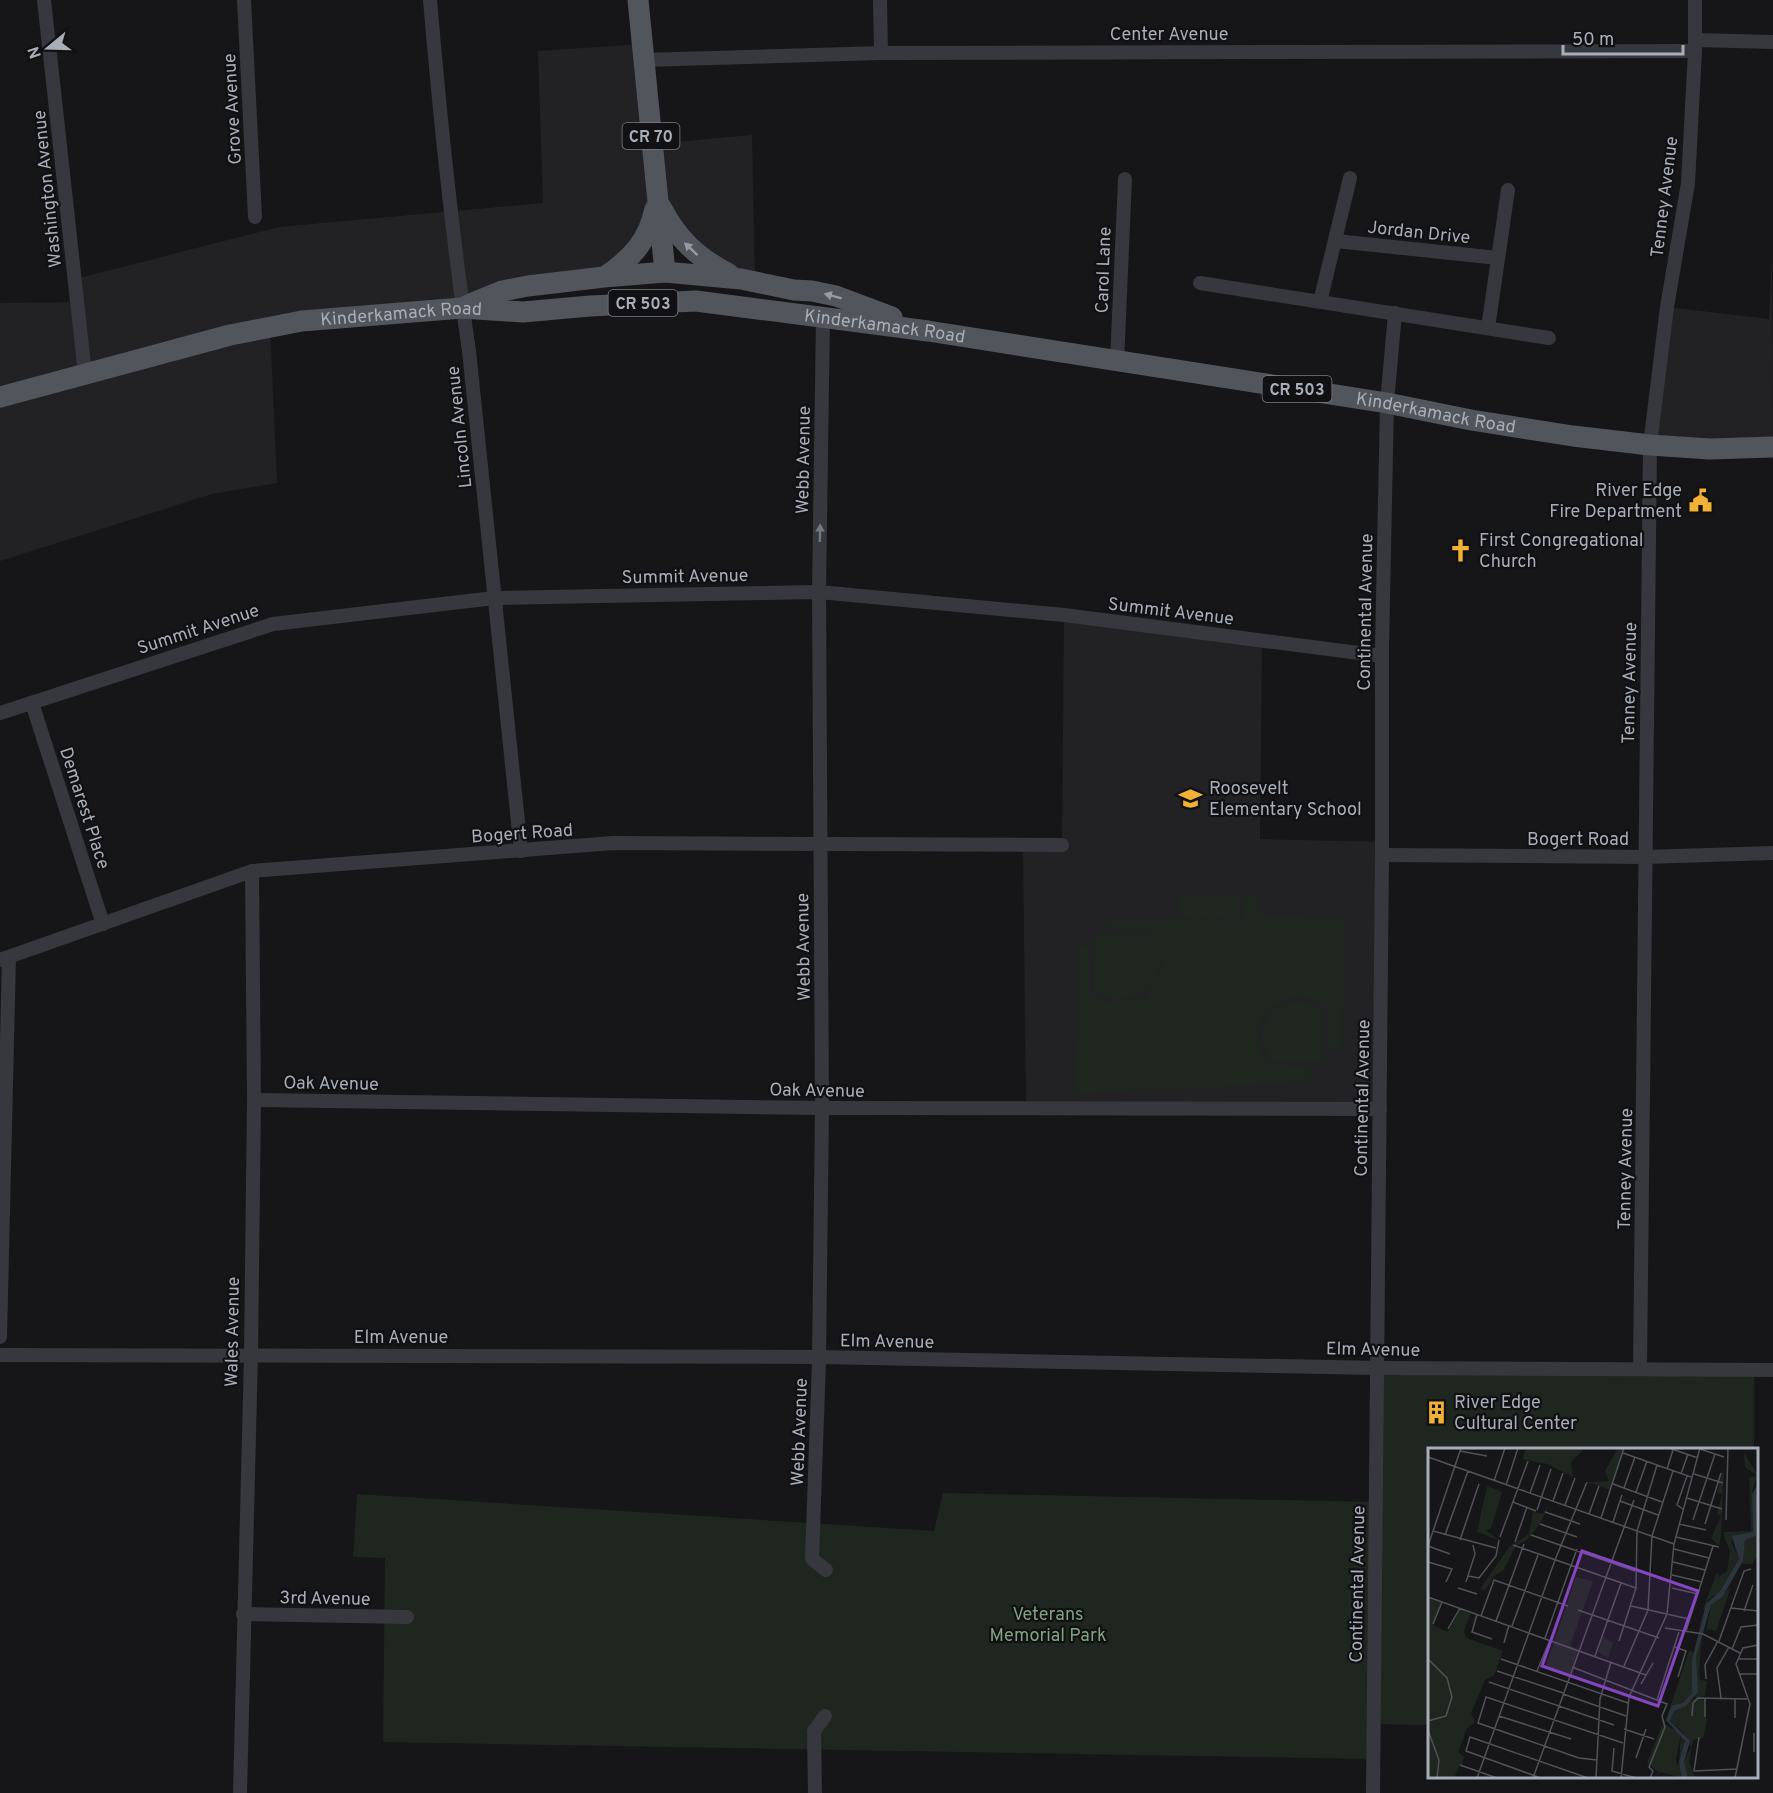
<svg xmlns="http://www.w3.org/2000/svg" width="1773" height="1793" font-family="Overpass,sans-serif">
	<rect width="100%" height="100%" fill="#161618"/>
	<g fill="#222225">
		<path d="M 642,44 L 652,144 L 752,135 L 755,282 L 671,227 L 626,262 L 502,291 L 270,327 L 277,483 L 212,494 L 0,561 L 0,303 L 77,302 L 75,279 L 279,227 L 543,203 L 538,51 Z"/>
		<path d="M 1772,252 L 1773,447 L 1650,445 L 1667,307 L 1769,319 Z"/>
		<path d="M 1064,615 L 1262,641 L 1260,839 L 1382,842 L 1380,1109 L 1026,1108 L 1023,845 L 1062,845 Z"/>
	</g>
	<g fill="#1e261f">
		<path d="M 1239,894 L 1239,918 L 1179,919 L 1178,895 Z"/>
		<path d="M 1243,898 L 1258,898 L 1258,916 L 1345,918 L 1342,1052 L 1328,1046 C 1327,1036 1330,1019 1326,1010 C 1314,981 1234,1000 1267,1064 L 1305,1067 L 1312,1082 L 1074,1094 L 1077,946 L 1089,947 L 1090,991 L 1105,1002 L 1145,998 L 1162,968 L 1159,956 C 1159,961 1160,968 1157,974 C 1148,1001 1112,1005 1093,989 L 1095,935 L 1150,934 L 1156,943 L 1153,931 L 1110,932 L 1109,921 L 1243,921 Z"/>
		<path d="M 1292,1002 L 1311,1004 L 1324,1012 L 1323,1062 L 1270,1061 C 1254,1034 1261,1012 1292,1002 Z"/>
		<path d="M 1375,1369 L 1754,1370 L 1754,1449 L 1430,1450 L 1429,1725 L 1370,1724 L 1370,1759 L 383,1742 L 385,1558 L 353,1557 L 357,1494 L 934,1531 L 943,1493 L 1373,1502 Z"/>
	</g>
	<g fill="none" stroke-linecap="round" stroke-linejoin="round">
		<g stroke="#37383d" stroke-width="14">
			<path d="M 44,0 L 85,374"/>
			<path d="M 244,0 L 255,217"/>
			<path d="M 430,0 C 440,118 452,234 469,351 L 521,851"/>
			<path d="M 880,0 L 881,53"/>
			<path d="M 1695,40 L 1773,42"/>
			<path d="M 643,60 L 881,53 L 1695,51"/>
			<path d="M 1336,241 L 1498,258"/>
			<path d="M 1200,283 L 1549,338"/>
			<path d="M 1320,302 L 1350,178"/>
			<path d="M 823,316 L 819,592 L 822,1108 L 819,1361 L 812,1559 L 826,1570"/>
			<path d="M 1488,328 L 1508,190"/>
			<path d="M 1117,362 L 1125,179"/>
			<path d="M 32,703 L 103,924"/>
			<path d="M 0,713 L 273,624 L 494,598 L 819,592 L 1064,615 L 1382,656"/>
			<path d="M 1382,855 L 1645,857 L 1773,853"/>
			<path d="M 0,960 L 252,871 L 613,843 L 1062,845"/>
			<path d="M 254,1100 L 822,1108 L 1380,1109"/>
			<path d="M 0,1337 L 9,957"/>
			<path d="M 0,1355 L 819,1357 L 1378,1368 L 1773,1370"/>
			<path d="M 1640,1369 L 1650,445 L 1667,307 L 1688,183 L 1695,51 L 1695,0"/>
			<path d="M 243,1614 L 407,1617"/>
			<path d="M 240,1793 L 251,1355 L 254,1100 L 252,871"/>
			<path d="M 815,1793 L 814,1731 L 825,1716"/>
			<path d="M 1373,1793 L 1382,855 L 1382,648 L 1387,403 L 1395,313"/>
		</g>
		<g stroke="#53555c" stroke-width="21">
			<path d="M 638,0 L 665,272"/>
			<path d="M 661,207 C 678,240 697,257 729,274"/>
			<path d="M 606,276 C 632,258 648,241 655,209"/>
			<path d="M 468,305 L 502,291 L 528,286 L 604,277 L 665,272 L 741,279 L 794,290 L 812,291 L 836,296 L 892,317"/>
			<path id="s1" d="M 0,397 L 230,335 L 302,321 L 462,308 L 523,312 L 590,306 L 696,301 L 928,331 L 1387,403 L 1471,420 L 1573,436 L 1650,445 L 1710,449 L 1773,447"/>
		</g>
	</g>
	<defs><path id="oneway-solid" d="M-6-.8H1V-3.2L6.5 0L1 3.2V.8H-6Z" transform="scale(1.5)"/></defs>
	<g fill="#979ba6">
		<use href="#oneway-solid" transform="translate(691 249) rotate(-136)"/>
		<use href="#oneway-solid" transform="translate(833 296) rotate(-165)"/>
	</g>
	<use fill="#757881" href="#oneway-solid" transform="translate(820 533) rotate(-89)"/>
	<defs>
		<symbol id="civic-bare" viewBox="-9 -9 18 18"><path d="M-.6-6.5H3V-4.5H.6V-3L4-1V1h2V6H-6V1h2V-1L-.6-3ZM-1.2 2.5V6h2.4V2.5Z" fill="#f2b134" stroke="#111113" stroke-width="2.5" paint-order="stroke"/></symbol>
		<symbol id="church-bare" viewBox="-9 -9 18 18"><path d="M-1.2-6h2.4v3.5h3.3v2.4h-3.3V6h-2.4V-.1h-3.3v-2.4h3.3Z" fill="#f2b134" stroke="#111113" stroke-width="2.5" paint-order="stroke"/></symbol>
		<symbol id="school-bare" viewBox="-9 -9 18 18"><path d="M0-5L7-2L0 1L-7-2ZM-4 1L0 2.5L4 1V4Q0 6-4 4Z" fill="#f2b134" stroke="#111113" stroke-width="2.5" paint-order="stroke"/></symbol>
		<symbol id="building-bare" viewBox="-9 -9 18 18"><path d="M-4-6H4V6H1V3H-1V6H-4ZM-2.5-4.3h1.7v1.8h-1.7ZM.8-4.3h1.7v1.8H.8ZM-2.5-1h1.7V.8h-1.7ZM.8-1h1.7V.8H.8Z" fill="#f2b134" stroke="#111113" stroke-width="2.5" paint-order="stroke"/></symbol>
	</defs>
	<g fill-rule="evenodd">
		<use href="#civic-bare" x="1684" y="484" width="33" height="33"/>
		<use href="#church-bare" x="1444" y="534" width="33" height="33"/>
		<use href="#school-bare" x="1174" y="782" width="33" height="33"/>
		<use href="#building-bare" x="1420" y="1396" width="33" height="33"/>
	</g>
	<g text-anchor="middle" stroke-width="4.5" stroke-linejoin="round" paint-order="stroke">
		<g fill="#111113" stroke="#7b7e86" stroke-width="1.5">
			<rect x="622.5" y="123" width="57" height="26" rx="4.5"/>
			<rect x="608.5" y="290" width="69" height="26" rx="4.5"/>
			<rect x="1262.5" y="376" width="69" height="26" rx="4.5"/>
		</g>
		<g font-size="16" font-weight="bold" fill="#a8adb8">
			<text x="651" y="142">CR 70</text>
			<text x="643" y="309">CR 503</text>
			<text x="1297" y="395">CR 503</text>
		</g>
		<g font-size="18" fill="#a8adb8" stroke="#111113">
			<text x="1169" y="40">Center Avenue</text>
			<text transform="translate(232 109) rotate(-93)" y="6">Grove Avenue</text>
			<text transform="translate(47 189) rotate(-96)" y="6">Washington Avenue</text>
			<text transform="translate(1664 197) rotate(-83)" y="6">Tenney Avenue</text>
			<text transform="translate(1419 232) rotate(6)" y="6">Jordan Drive</text>
			<text transform="translate(1103 270) rotate(-88)" y="6">Carol Lane</text>
			<text dy="6" stroke="none"><textPath href="#s1" startOffset="411">Kinderkamack Road</textPath></text>
			<text dy="6" stroke="none"><textPath href="#s1" startOffset="897">Kinderkamack Road</textPath></text>
			<text dy="6" stroke="none"><textPath href="#s1" startOffset="1455">Kinderkamack Road</textPath></text>
			<text transform="translate(459 427) rotate(-96)" y="6">Lincoln Avenue</text>
			<text transform="translate(803 460) rotate(-89)" y="6">Webb Avenue</text>
			<text transform="translate(685 576) rotate(-1)" y="6">Summit Avenue</text>
			<text transform="translate(1171 611) rotate(7)" y="6">Summit Avenue</text>
			<text transform="translate(1365 612) rotate(-89)" y="6">Continental Avenue</text>
			<text transform="translate(198 629) rotate(-18)" y="6">Summit Avenue</text>
			<text transform="translate(1629 683) rotate(-89)" y="6">Tenney Avenue</text>
			<text transform="translate(85 808) rotate(72)" y="6">Demarest Place</text>
			<text transform="translate(522 833) rotate(-4)" y="6">Bogert Road</text>
			<text x="1578" y="845">Bogert Road</text>
			<text transform="translate(803 947) rotate(-91)" y="6">Webb Avenue</text>
			<text transform="translate(331 1083) rotate(1)" y="6">Oak Avenue</text>
			<text transform="translate(817 1090) rotate(1)" y="6">Oak Avenue</text>
			<text transform="translate(1362 1098) rotate(-89)" y="6">Continental Avenue</text>
			<text transform="translate(1625 1169) rotate(-89)" y="6">Tenney Avenue</text>
			<text transform="translate(232 1332) rotate(-89)" y="6">Wales Avenue</text>
			<text x="401" y="1343">Elm Avenue</text>
			<text transform="translate(887 1341) rotate(1)" y="6">Elm Avenue</text>
			<text transform="translate(1373 1349) rotate(1)" y="6">Elm Avenue</text>
			<text transform="translate(799 1432) rotate(-88)" y="6">Webb Avenue</text>
			<text transform="translate(1357 1584) rotate(-89)" y="6">Continental Avenue</text>
			<text transform="translate(325 1598) rotate(1)" y="6">3rd Avenue</text>
		</g>
		<g font-size="18" fill="#a8adb8" stroke="#111113" text-anchor="start">
			<text x="1682" y="496" text-anchor="end">River Edge<tspan x="1682" dy="21">Fire Department</tspan></text>
			<text x="1479" y="546">First Congregational<tspan x="1479" dy="21">Church</tspan></text>
			<text x="1209" y="794">Roosevelt<tspan x="1209" dy="21">Elementary School</tspan></text>
			<text x="1454" y="1408">River Edge<tspan x="1454" dy="21">Cultural Center</tspan></text>
		</g>
		<g font-size="18" fill="#7fa381" stroke="#111113">
			<text x="1048" y="1620">Veterans<tspan x="1048" dy="21">Memorial Park</tspan></text>
		</g>
	</g>
	<g transform="translate(1428 1448)">
		<rect width="330" height="330" fill="#161618"/>
		<path d="M 98,0 L 157,0 L 143,14 L 145,29 L 119,16 L 94,11 ZM 148,129 L 165,133 L 142,198 L 150,202 L 142,226 L 118,218 ZM 0,150 L 10,153 L 1,177 L 75,203 L 66,227 L 57,232 L 43,265 L 47,274 L 39,280 L 30,304 L 36,309 L 26,330 L 0,330 ZM 175,188 L 185,195 L 180,210 L 170,204 ZM 235,275 L 253,286 L 248,312 L 251,326 L 248,327 L 229,323 L 219,315 Z" fill="#1e261f"/>
		<path d="M 190,0 L 196,0 L 182,42 L 159,34 L 181,33 L 177,23 ZM 316,5 L 330,27 L 324,44 L 325,84 L 303,93 L 311,111 L 292,143 L 280,152 L 278,163 L 275,161 L 289,124 L 291,129 L 299,123 L 302,104 L 295,84 L 323,83 L 321,29 L 329,28 L 317,19 ZM 296,19 L 293,88 L 291,98 L 283,90 L 293,68 L 289,66 L 294,46 L 289,45 ZM 60,34 L 59,38 L 74,44 L 63,81 L 58,82 L 71,92 L 49,84 ZM 330,40 L 330,107 L 324,116 L 314,116 L 317,92 L 328,88 L 330,81 ZM 122,54 L 113,74 L 100,91 L 88,98 L 75,123 L 67,127 L 57,142 L 52,141 L 81,99 L 101,86 L 105,64 L 115,66 ZM 303,139 L 288,183 L 280,181 L 278,185 L 283,157 ZM 10,153 L 13,155 L 5,177 L 20,184 L 32,161 L 43,165 L 36,183 L 39,190 L 49,194 L 0,177 ZM 274,187 L 271,225 L 272,232 L 279,233 L 277,248 L 269,250 L 276,252 L 279,274 L 275,290 L 265,292 L 261,314 L 267,330 L 260,330 L 256,314 L 263,299 L 252,281 L 242,273 L 246,263 L 267,250 L 268,209 ZM 55,196 L 75,203 L 66,227 L 57,232 L 43,265 L 47,274 L 39,280 L 30,304 L 36,309 L 34,317 L 30,316 L 26,330 L 12,330 L 14,323 L 11,323 L 9,330 L 4,330 L 8,317 L 6,295 L 0,283 L 2,232 L 4,240 L 21,250 L 16,267 L 8,272 L 16,276 L 17,300 L 22,301 L 28,263 L 73,204 ZM 261,203 L 266,204 L 264,245 L 255,255 L 244,257 L 238,272 ZM 253,286 L 258,298 L 252,310 L 254,330 L 233,324 L 225,330 L 232,323 L 251,326 L 247,318 L 251,316 Z" fill="#1e261f"/>
		<path d="M 330,36 L 328,88 L 317,92 L 315,113 L 295,148 L 283,157 L 268,209 L 270,244 L 258,258 L 246,263 L 242,273 L 262,293 L 256,314 L 260,330 L 254,330 L 251,314 L 257,293 L 238,272 L 244,257 L 255,255 L 264,245 L 264,212 L 278,156 L 292,143 L 311,111 L 304,88 L 325,84 L 324,46 Z" fill="#2c353c"/>
		<path fill="none" stroke="#505258" stroke-width="1.5" d="M 241,0 L 270,10M 272,1 L 296,9M 32,3 L 59,8M 195,5 L 263,29M 0,9 L 246,96M 239,21 L 245,2M 253,26 L 260,6M 266,26 L 295,35M 66,33 L 77,0M 185,36 L 234,54M 78,37 L 90,0M 196,40 L 207,9M 208,44 L 219,13M 102,45 L 112,17M 259,50 L 294,61M 125,53 L 135,25M 192,53 L 230,67M 85,54 L 108,63M 137,57 L 147,30M 255,61 L 249,57 L 259,28M 109,62 L 123,21M 117,64 L 152,76M 161,66 L 171,38M 173,70 L 196,0M 265,72 L 287,6M 298,72 L 300,0M 185,74 L 194,47M 112,76 L 149,89M 251,76 L 278,82M 277,76 L 293,25M 5,83 L 68,100M 17,87 L 40,23M 103,87 L 207,123M 72,89 L 100,13M 248,89 L 291,99M 32,92 L 51,36M 87,94 L 99,59M 85,97 L 208,140M 0,98 L 33,0M 0,98 L 22,106M 246,101 L 281,110M 0,114 L 24,121 L 18,134M 245,114 L 277,122M 244,127 L 274,134M 40,128 L 51,130 L 68,108 L 71,92M 38,134 L 47,106 L 45,97M 30,140 L 49,146M 244,140 L 270,146M 0,149 L 218,227M 203,158 L 261,171M 303,160 L 330,163M 150,162 L 231,190M 316,163 L 325,137M 49,166 L 44,184 L 64,191M 53,168 L 66,132 L 140,158M 68,173 L 96,96M 5,176 L 14,154M 84,178 L 110,107M 237,180 L 275,186 L 312,205M 20,181 L 32,160M 258,183 L 285,98M 117,190 L 149,101M 191,193 L 208,140 L 209,83 L 229,17M 291,193 L 316,123 L 323,121M 76,195 L 81,177M 247,199 L 258,203 L 250,229M 304,201 L 313,179 L 330,177M 167,208 L 193,135M 0,211 L 19,230 L 24,249 L 18,268 L 0,273M 73,211 L 200,255M 310,211 L 330,211M 196,218 L 220,162 L 224,88 L 245,23M 144,219 L 239,256 L 234,268 L 237,279 L 221,319 L 225,323 L 222,330M 69,223 L 135,245M 109,223 L 122,192M 311,226 L 330,226M 278,231 L 277,217 L 290,193M 61,234 L 186,277M 213,236 L 225,215M 135,246 L 198,268M 293,250 L 289,220 L 301,199M 229,252 L 251,184M 71,268 L 143,291M 264,268 L 265,255 L 270,250 L 319,251M 277,269 L 277,250M 307,270 L 307,251M 196,281 L 226,291M 0,282 L 11,312 L 9,330M 271,289 L 266,323 L 309,321M 186,300 L 184,323 L 208,330M 326,304 L 326,285M 208,310 L 218,281M 169,312 L 151,310 L 50,275 L 58,249 L 195,295M 32,317 L 69,330M 49,330 L 127,112 L 159,34M 105,330 L 206,52M 113,330 L 38,303 L 42,289 L 160,330M 168,330 L 172,251 L 183,214M 193,330 L 201,249 L 239,166 L 246,96 L 272,0M 307,330 L 322,256 L 308,216 L 315,200 L 330,197"/>
		<path fill="#8446be" fill-opacity="0.15" stroke="#8446be" stroke-width="3" d="M 154,103 L 270,143 L 230,258 L 114,218 Z"/>
		<rect width="330" height="330" fill="none" stroke="#a8adb8" stroke-width="3"/>
	</g>
	<g transform="translate(48 48) rotate(251)" stroke="#111113" stroke-width="4.5" paint-order="stroke">
	<path d="M0-4.5L10 22L0 15L-10 22Z" fill="#a8adb8"/>
	<text y="-9" font-size="16" font-weight="bold" text-anchor="middle" fill="#a8adb8">N</text>
	</g>
	<path d="M1563 45v9h120v-9" fill="none" stroke="#a8adb8" stroke-width="3"/>
	<text x="1572" y="45" font-size="18" fill="#a8adb8" stroke="#111113" stroke-width="4.5" paint-order="stroke">50 m</text>
</svg>
